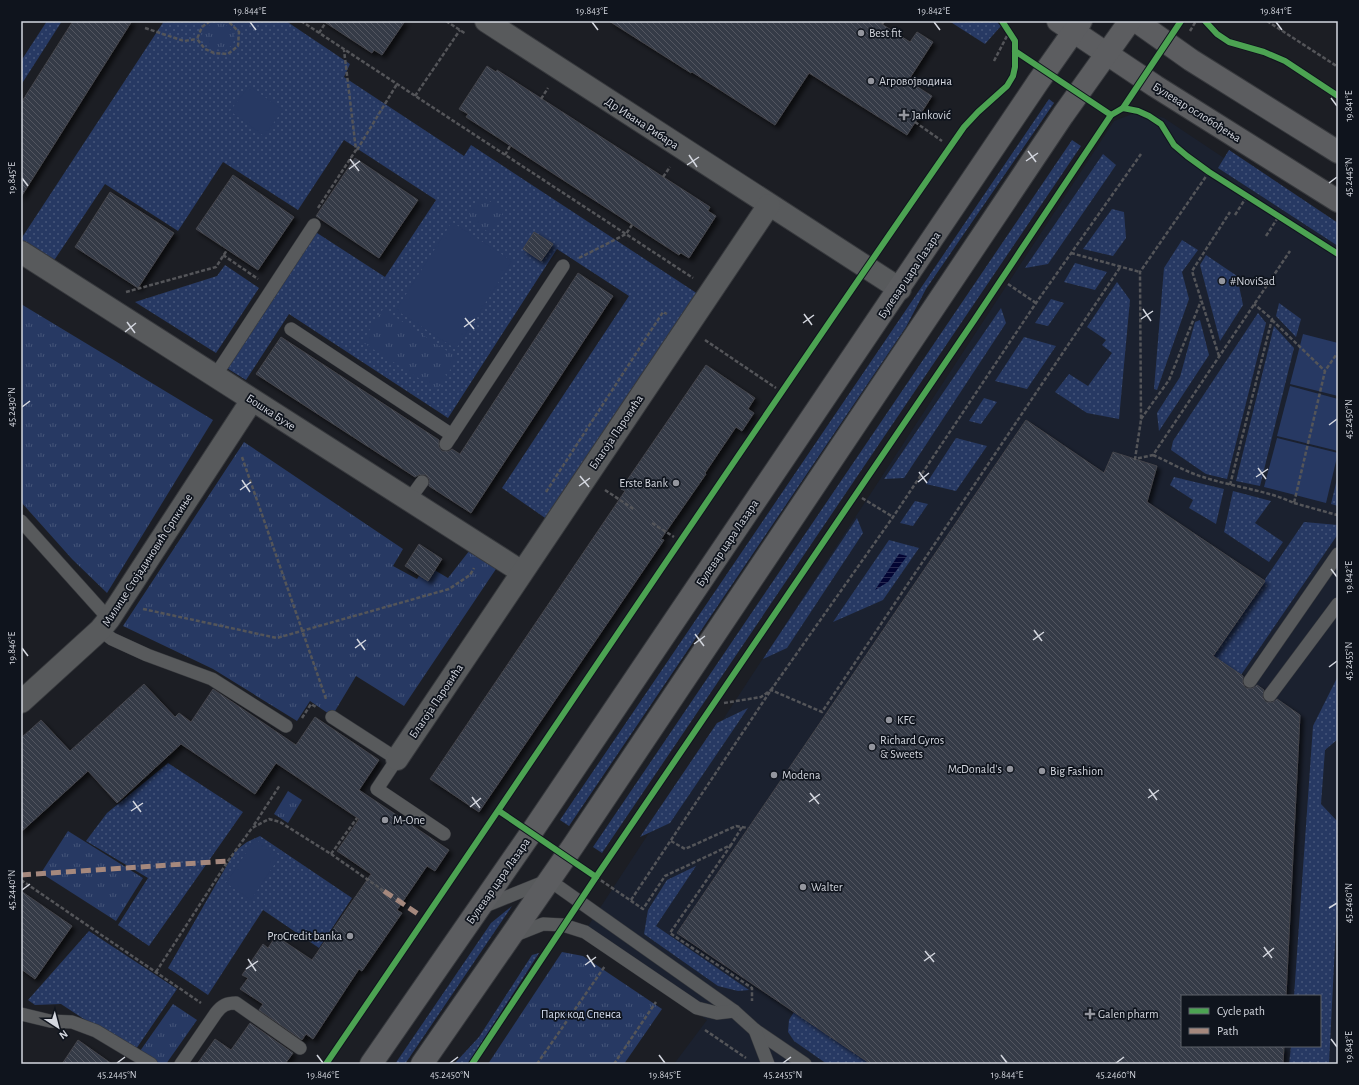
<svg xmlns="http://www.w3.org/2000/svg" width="1359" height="1085" font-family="'Alegreya Sans',sans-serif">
	<defs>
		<pattern id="grass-dots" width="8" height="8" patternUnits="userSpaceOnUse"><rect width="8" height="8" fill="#273963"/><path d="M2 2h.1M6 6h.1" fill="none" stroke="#455579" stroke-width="1.8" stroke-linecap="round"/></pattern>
		<pattern id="park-tufts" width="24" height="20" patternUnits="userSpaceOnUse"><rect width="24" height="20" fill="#273963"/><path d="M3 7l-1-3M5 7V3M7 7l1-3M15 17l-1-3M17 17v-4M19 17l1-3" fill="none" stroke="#455579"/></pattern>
		<pattern id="water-rules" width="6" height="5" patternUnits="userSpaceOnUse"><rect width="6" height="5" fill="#030533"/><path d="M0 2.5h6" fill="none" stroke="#272950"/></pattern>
		<pattern id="building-back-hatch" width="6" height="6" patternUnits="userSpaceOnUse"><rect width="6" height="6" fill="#363a47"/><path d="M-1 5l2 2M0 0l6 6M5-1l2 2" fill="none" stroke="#525661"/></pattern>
		<filter id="shadow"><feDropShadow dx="3.5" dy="3.5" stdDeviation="2" flood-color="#0009"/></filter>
	</defs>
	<rect width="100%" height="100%" fill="#1c1e24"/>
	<path fill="#1b212f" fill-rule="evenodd" d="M 1140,111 L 1164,118 L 1338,234 L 1338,1064 L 674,1064 L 707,1020 L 581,937 L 1114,121 ZM 1182,996 L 1320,996 L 1320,1046 L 1182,1046 Z"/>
	<g fill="url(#grass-dots)">
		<path d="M 47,21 L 62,21 L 21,85 L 21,61 Z"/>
		<path d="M 164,21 L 286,21 L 350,64 L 344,77 L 464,156 L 471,145 L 698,294 L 548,520 L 502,488 L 629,296 L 557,249 L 448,418 L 289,314 L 246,380 L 225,367 L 314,231 L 385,277 L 436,200 L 344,140 L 298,210 L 223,162 L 178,231 L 105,184 L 49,268 L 21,250 L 21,239 Z"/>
		<path d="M 949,21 L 996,21 L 1001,26 L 985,44 Z"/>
		<path d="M 1049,99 L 1054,103 L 926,289 L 906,327 L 569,826 L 560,820 Z"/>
		<path d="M 1072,140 L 1081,146 L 602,853 L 593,847 Z"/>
		<path d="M 1229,150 L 1338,223 L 1338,246 L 1218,168 Z"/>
		<path d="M 1103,154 L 1116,165 L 1048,264 L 1025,268 Z"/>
		<path d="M 1112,209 L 1124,212 L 1126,238 L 1113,256 L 1083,249 Z"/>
		<path d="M 1182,240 L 1198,250 L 1182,272 L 1189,299 L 1157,390 L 1154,389 L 1164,268 Z"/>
		<path d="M 1206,255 L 1237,276 L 1243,305 L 1220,341 L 1200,265 Z"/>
		<path d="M 1075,263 L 1107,272 L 1095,290 L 1064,282 Z"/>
		<path d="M 225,265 L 259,288 L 216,353 L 135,302 L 217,276 Z"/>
		<path d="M 1117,282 L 1130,300 L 1119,419 L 1087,413 L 1055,392 L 1069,374 L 1088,386 L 1112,353 L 1102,345 L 1106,340 L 1087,327 Z"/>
		<path d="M 1051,299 L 1064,303 L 1048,326 L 1035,323 Z"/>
		<path d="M 1279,303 L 1301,319 L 1296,337 L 1276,316 Z"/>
		<path d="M 1001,308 L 1006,323 L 904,478 L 884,479 Z"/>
		<path d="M 1258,313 L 1266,323 L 1227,479 L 1206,474 L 1171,450 L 1173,441 Z"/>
		<path d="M 1200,320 L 1209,355 L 1159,431 L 1157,413 L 1180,377 L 1195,322 Z"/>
		<path d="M 1274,326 L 1294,348 L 1260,486 L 1236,481 Z"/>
		<path d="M 1024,337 L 1056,346 L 1027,389 L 995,381 Z"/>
		<path d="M 984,398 L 997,402 L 981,424 L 969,421 Z"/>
		<path d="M 956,438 L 987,446 L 956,491 L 926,484 Z"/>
		<path d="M 1338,475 L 1338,506 L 1331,504 Z"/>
		<path d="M 1174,477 L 1224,489 L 1216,524 L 1189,508 L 1193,500 L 1170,485 Z"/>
		<path d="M 1233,491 L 1271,501 L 1255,523 L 1283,542 L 1269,562 L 1224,532 Z"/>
		<path d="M 915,501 L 928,504 L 913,526 L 900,523 Z"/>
		<path d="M 857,518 L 863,533 L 787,648 L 763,659 Z"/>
		<path d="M 1304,522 L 1338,525 L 1338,534 L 1241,675 L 1213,656 Z"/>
		<path d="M 889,540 L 919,548 L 883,600 L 833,622 Z"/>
		<path d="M 1338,676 L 1338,739 L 1325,750 L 1321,804 L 1338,822 L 1338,886 L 1329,1064 L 1289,1064 L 1291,1046 L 1320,1046 L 1320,996 L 1294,996 L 1313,726 Z"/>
		<path d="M 748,708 L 670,823 L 640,837 L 717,723 Z"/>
		<path d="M 168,763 L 243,812 L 149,946 L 118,925 L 148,878 L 86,841 L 107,813 Z"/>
		<path d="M 260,836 L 352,898 L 319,948 L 263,910 L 208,995 L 168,968 L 235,851 L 247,842 Z"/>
		<path d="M 696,866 L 656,926 L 749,990 L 738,991 L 718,986 L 644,934 L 648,910 L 667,880 Z"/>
		<path d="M 512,906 L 405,1064 L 395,1064 L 491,923 Z"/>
		<path d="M 89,931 L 177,989 L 134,1052 L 61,1004 L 35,1005 L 28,1000 Z"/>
		<path d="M 539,953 L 468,1064 L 454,1064 L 479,1037 L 532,955 Z"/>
		<path d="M 794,1012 L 871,1064 L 827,1064 L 794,1041 L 788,1032 L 789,1020 Z"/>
	</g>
	<g fill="url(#park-tufts)">
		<path d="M 213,23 L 225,24 L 235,34 L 233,44 L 226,50 L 211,49 L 201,40 L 203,30 Z"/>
		<path d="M 482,196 L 504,211 L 490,233 L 467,218 Z"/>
		<path d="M 21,304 L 213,420 L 107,593 L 72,559 L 21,502 Z"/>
		<path d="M 383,309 L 458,358 L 437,390 L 362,342 Z"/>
		<path d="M 244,442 L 403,549 L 393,566 L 417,579 L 426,565 L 448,578 L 473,546 L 500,563 L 404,706 L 356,676 L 332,716 L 310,701 L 297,721 L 213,669 L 123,626 Z"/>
		<path d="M 288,791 L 302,800 L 288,823 L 274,814 Z"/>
		<path d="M 68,831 L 143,878 L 116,921 L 41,873 Z"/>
		<path d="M 562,952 L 583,956 L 662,1009 L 624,1064 L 488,1064 Z"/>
		<path d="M 173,1004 L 197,1020 L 166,1064 L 159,1064 L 140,1051 Z"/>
	</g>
	<g fill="#273963">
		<path d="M 249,86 L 283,110 L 264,136 L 230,111 Z"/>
		<path d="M 452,222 L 512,261 L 456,349 L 396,310 Z"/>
		<path d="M 1303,334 L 1338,343 L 1338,396 L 1290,384 Z"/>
		<path d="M 1290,386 L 1338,399 L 1338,451 L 1277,436 Z"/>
		<path d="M 1277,438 L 1338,453 L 1326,503 L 1264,487 Z"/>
		<path d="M 255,839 L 280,856 L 251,900 L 226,883 Z"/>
	</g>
	<path fill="url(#water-rules)" d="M 899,554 L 907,556 L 888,582 L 875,590 Z"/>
	<g fill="url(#building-back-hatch)" stroke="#43444a" filter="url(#shadow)">
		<path d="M 73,21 L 132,21 L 21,197 L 21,103 Z"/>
		<path d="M 323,21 L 405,21 L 382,55 L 374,50 L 372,53 Z"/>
		<path d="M 609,21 L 877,21 L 910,42 L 917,32 L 933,42 L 908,81 L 932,96 L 907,135 L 809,73 L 775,125 L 692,72 L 691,73 Z"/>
		<path d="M 487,66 L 496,72 L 497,70 L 710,207 L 708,211 L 716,216 L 689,258 L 681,253 L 679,255 L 466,117 L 468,114 L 459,109 Z"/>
		<path d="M 355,158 L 418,200 L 379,258 L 316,216 Z"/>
		<path d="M 233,175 L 294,217 L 258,270 L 196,229 Z"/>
		<path d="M 110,192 L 174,233 L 138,288 L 75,247 Z"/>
		<path d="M 534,232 L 553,244 L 541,261 L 523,249 Z"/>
		<path d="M 578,273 L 613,296 L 471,513 L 429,486 L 429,479 L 426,475 L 419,475 L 415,477 L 256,374 L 281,337 L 439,440 L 439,447 L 442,451 L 449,451 L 452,449 L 460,454 Z"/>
		<path d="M 706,365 L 755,398 L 748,409 L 754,413 L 742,431 L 736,427 L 705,473 L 706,474 L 661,539 L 664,540 L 479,812 L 430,779 L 625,491 L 621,489 Z"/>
		<path d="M 1026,420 L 1104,473 L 1113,452 L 1157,466 L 1147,502 L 1265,581 L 1213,656 L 1243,676 L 1243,684 L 1246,688 L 1253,688 L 1257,685 L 1264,690 L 1263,698 L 1266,702 L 1273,702 L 1277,699 L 1300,715 L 1286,996 L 1182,996 L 1182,1046 L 1284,1046 L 1283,1064 L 871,1064 L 677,933 Z"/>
		<path d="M 419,544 L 442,559 L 428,581 L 405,566 Z"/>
		<path d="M 144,684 L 175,717 L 179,713 L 191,722 L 213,689 L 296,745 L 315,717 L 379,760 L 359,790 L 449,850 L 435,871 L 427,866 L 397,910 L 402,913 L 362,971 L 359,969 L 313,1039 L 306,1034 L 302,1040 L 259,1010 L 263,1004 L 240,989 L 248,978 L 242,975 L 263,944 L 268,948 L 276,936 L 312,960 L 371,874 L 337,851 L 359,819 L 276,763 L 255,794 L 181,744 L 117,803 L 88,771 L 21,832 L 21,738 L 41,720 L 70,751 Z"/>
		<path d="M 21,891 L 72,926 L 35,979 L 21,969 Z"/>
		<path d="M 250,1023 L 293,1053 L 285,1064 L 197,1064 L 215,1039 L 231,1050 Z"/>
		<path d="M 78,1040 L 112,1064 L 62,1064 Z"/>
	</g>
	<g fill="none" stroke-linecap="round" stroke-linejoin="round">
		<defs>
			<g id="lane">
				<path d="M 291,329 L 452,435"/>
				<path d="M 215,376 L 314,225"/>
				<path d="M 446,444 L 563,266"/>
				<path d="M 409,500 L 422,482"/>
				<path d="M 21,521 L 109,619"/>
				<path d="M 100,630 L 112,639 L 147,655 L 212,679 L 286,726"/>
				<path d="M 1250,681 L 1338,554"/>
				<path d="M 1270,695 L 1338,604"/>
				<path d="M 332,717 L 397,759 L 377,789 L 444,834"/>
				<path d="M 480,908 L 549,880 L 734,1011 L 755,1030 L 805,1064"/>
				<path d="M 513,936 L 543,924 L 563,925 L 585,932 L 697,1008 L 717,1013 L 734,1011"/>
				<path d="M 21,1014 L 50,1021 L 72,1022 L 96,1031 L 151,1064"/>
				<path d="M 755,1030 L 768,1064"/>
				<path d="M 181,1064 L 216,1013 C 222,1005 227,1003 236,1003 L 300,1048"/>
			</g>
			<g id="street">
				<path d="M 486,21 L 900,289"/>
				<path d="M 21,252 L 522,572"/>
				<path d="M 21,702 L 100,630 L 109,619 L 252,400"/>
				<path d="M 397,759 L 769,205"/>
			</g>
			<g id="secondary">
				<path d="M 1058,21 L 1155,86 L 1338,201"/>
				<path d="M 1136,21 L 1191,60 L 1338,152"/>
				<path d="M 371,1064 L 531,833 L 1038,82 L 1081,21"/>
				<path d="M 422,1064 L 573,846 L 1063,115 L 1130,21"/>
			</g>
		</defs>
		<use href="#lane" stroke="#37393d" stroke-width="14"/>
		<use href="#street" stroke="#37393d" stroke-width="24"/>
		<use href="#secondary" stroke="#37393d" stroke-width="24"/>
		<g stroke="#545559" stroke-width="2.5" stroke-dasharray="4 2" stroke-linecap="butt">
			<path d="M 210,21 L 202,27 L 197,39 L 205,49 L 214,53 L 228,54 L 238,46 L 239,32 L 229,22 L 224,21"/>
			<path d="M 301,21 L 693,278"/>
			<path d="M 446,21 L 466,34"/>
			<path d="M 1267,21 L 1338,67"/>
			<path d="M 882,24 L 884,21"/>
			<path d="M 145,28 L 184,41 L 197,39"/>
			<path d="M 1190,31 L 1196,21"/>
			<path d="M 319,33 L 326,22"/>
			<path d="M 994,61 L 1009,32"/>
			<path d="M 415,96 L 460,30"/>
			<path d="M 541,99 L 548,88"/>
			<path d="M 915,122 L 942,141"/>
			<path d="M 357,150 L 397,84"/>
			<path d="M 505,155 L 510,146"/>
			<path d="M 1209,172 L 1140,272 L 1141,420 L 1135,459 L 1153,455 L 1290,251"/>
			<path d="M 663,177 L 670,167"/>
			<path d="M 318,208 L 356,150 L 344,50"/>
			<path d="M 1235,215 L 1247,196"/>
			<path d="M 1266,236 L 1279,216"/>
			<path d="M 1071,253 L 1140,272"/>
			<path d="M 223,255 L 258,279"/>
			<path d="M 579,258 L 626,234 L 632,225"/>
			<path d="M 1008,284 L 1036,303"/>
			<path d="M 126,292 L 216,267 L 227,250"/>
			<path d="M 1272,320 L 1325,371"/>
			<path d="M 705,340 L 776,388"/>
			<path d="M 1219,356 L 1192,271 L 1230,212"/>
			<path d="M 1141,419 L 1169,380 L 1201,301"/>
			<path d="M 1153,455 C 1169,462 1186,472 1203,477 C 1233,487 1266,490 1294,503 L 1325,371 L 1338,352"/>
			<path d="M 242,457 L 326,699"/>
			<path d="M 1230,485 L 1272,319 L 1254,304"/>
			<path d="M 605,490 L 635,510"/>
			<path d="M 546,492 L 663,312 L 667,314"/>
			<path d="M 862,498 L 893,517"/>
			<path d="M 1294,503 L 1337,515 L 1338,514"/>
			<path d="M 652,523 L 674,537"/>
			<path d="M 143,609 L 277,638 L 449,589 L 470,575 L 474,568"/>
			<path d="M 724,703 L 761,697 L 771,690 L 822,712 L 1121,266"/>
			<path d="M 302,718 L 311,704 L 316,707"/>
			<path d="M 254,825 L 280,785"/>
			<path d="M 671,841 L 685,849 L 736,826 L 748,828"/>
			<path d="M 731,845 L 670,933 L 752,988 L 752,1001"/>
			<path d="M 331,854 L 357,818"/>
			<path d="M 596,877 L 643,909 L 665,876 L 731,845 L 742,827"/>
			<path d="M 21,880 L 201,1003"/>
			<path d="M 631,900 L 771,690 L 893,517 L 1036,303 L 1141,154"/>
			<path d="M 156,972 L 228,861 L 252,828 L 269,819 L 280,822 L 331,854 L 384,891"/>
			<path d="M 705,1030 L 746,1058"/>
			<path d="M 537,1064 L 605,966"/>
			<path d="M 614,1064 L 656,1002"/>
		</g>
		<use href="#lane" stroke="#585a5c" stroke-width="13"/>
		<use href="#street" stroke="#585a5c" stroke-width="22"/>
		<use href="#secondary" stroke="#5c5d60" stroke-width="22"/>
		<g stroke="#a5887d" stroke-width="5" stroke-dasharray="10 5" stroke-linecap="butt">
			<path d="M 21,875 L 228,861"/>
			<path d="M 384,891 L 418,914"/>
		</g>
		<defs>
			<g id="cycleway">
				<path d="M 1205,21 L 1217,34 L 1229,42 L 1264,52 L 1285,61 L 1338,96"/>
				<path d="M 1015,51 L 1111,115"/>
				<path d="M 1123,108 L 1181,21"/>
				<path d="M 499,811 L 596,877"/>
				<path d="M 326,1064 C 539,752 748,437 964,127 L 978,112 L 1007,86 L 1013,76 L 1015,67 L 1015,41 L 1002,21"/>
				<path d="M 472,1064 L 596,877 L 975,319 L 1111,115 L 1123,108 L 1138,111 L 1149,116 L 1161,124 L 1174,145 L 1187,156 L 1209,172 L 1338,254"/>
			</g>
		</defs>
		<use href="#cycleway" stroke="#0f141d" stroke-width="8"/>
		<use href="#cycleway" stroke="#4ca352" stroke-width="6"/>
	</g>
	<path fill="none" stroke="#d4d7df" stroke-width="1.5" d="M 250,22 L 256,30M 592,22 L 598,30M 934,22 L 940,30M 1276,22 L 1282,30M 1331,98 L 1337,106M 1028,151 L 1036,162M 689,155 L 697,167M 350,159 L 359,171M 1026,161 L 1038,153M 687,165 L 699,157M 349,169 L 360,161M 22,178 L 28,186M 1329,183 L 1337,177M 1143,309 L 1151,321M 804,314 L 812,325M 465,318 L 474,329M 1141,319 L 1153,311M 127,322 L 135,333M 803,323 L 814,315M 464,327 L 475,319M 125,332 L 136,323M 22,407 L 30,401M 1329,425 L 1337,419M 1258,468 L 1266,479M 919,472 L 927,483M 580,476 L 589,487M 1256,477 L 1268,469M 242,480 L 250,492M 918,482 L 929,473M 579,486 L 590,478M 240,490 L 251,482M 1331,569 L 1337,577M 1034,630 L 1042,641M 695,634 L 704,646M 357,639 L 365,650M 1033,640 L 1044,632M 694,644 L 705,636M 22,648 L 28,656M 355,648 L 366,640M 1329,667 L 1337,661M 1149,789 L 1157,800M 810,793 L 819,804M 472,797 L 480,808M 1148,798 L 1159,790M 133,801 L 141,812M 809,802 L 820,794M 470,807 L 481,798M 131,811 L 143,803M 22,890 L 30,884M 1329,908 L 1337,903M 1264,947 L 1272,958M 925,951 L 934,962M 587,955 L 595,967M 1263,957 L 1274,948M 248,959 L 256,971M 924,961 L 935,953M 585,965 L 596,957M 246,969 L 258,961M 1331,1039 L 1337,1047M 317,1055 L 323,1063M 659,1055 L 665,1063M 1001,1055 L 1007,1063M 117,1063 L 125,1057M 450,1063 L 458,1057M 783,1063 L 791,1057M 1116,1063 L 1124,1057"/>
	<g fill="#94969e" stroke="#0f141d" stroke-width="1.5">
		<circle cx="861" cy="33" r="4"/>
		<circle cx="871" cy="81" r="4"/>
		<path d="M902 109h4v4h4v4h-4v4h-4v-4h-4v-4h4z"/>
		<circle cx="1222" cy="281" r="4"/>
		<circle cx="676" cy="483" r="4"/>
		<circle cx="889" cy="720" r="4"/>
		<circle cx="872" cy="747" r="4"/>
		<circle cx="1010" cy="769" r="4"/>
		<circle cx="1042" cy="771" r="4"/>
		<circle cx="774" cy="775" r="4"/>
		<circle cx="385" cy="820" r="4"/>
		<circle cx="803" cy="887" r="4"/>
		<circle cx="350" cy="936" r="4"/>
		<path d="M1088 1008h4v4h4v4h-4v4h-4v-4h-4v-4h4z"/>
	</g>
	<g text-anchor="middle" stroke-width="3.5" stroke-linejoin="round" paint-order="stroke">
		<g font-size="12" fill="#d4d7df" stroke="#0f141d" text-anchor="start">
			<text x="869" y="37">Best fit</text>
			<text x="879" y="85">Агровојводина</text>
			<text x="912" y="119">Janković</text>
			<text x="1230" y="285">#NoviSad</text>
			<text x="668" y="487" text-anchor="end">Erste Bank</text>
			<text x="897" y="724">KFC</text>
			<text x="880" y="744">Richard Gyros<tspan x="880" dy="14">&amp; Sweets</tspan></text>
			<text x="1002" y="773" text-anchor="end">McDonald's</text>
			<text x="1050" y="775">Big Fashion</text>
			<text x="782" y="779">Modena</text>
			<text x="393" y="824">M-One</text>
			<text x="811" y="891">Walter</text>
			<text x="342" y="940" text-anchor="end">ProCredit banka</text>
			<text x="1098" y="1018">Galen pharm</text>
		</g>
		<g font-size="12" fill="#d4d7df" stroke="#0f141d">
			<text transform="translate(1197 112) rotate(32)" y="4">Булевар ослобођења</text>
			<text transform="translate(642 123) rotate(33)" y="4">Др Ивана Рибара</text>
			<text transform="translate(909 275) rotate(-56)" y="4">Булевар цара Лазара</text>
			<text transform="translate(271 412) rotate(33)" y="4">Бошка Бухе</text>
			<text transform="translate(616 432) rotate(-56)" y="4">Благоја Паровића</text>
			<text transform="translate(727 543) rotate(-56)" y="4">Булевар цара Лазара</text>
			<text transform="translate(147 560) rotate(-57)" y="4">Милице Стојадиновић Српкиње</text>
			<text transform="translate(436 701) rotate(-56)" y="4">Благоја Паровића</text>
			<text transform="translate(498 881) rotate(-55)" y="4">Булевар цара Лазара</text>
		</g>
		<g font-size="12" fill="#d6def0" stroke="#0f141d">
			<text x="581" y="1018">Парк код Спенса</text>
		</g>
	</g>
	<rect width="1359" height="1085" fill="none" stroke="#0f141d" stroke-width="44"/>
	<rect x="1181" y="995" width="140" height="52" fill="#0f141d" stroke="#5e626b"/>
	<rect x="1189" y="1008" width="20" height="6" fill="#4ca352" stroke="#5e626b"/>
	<text x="1217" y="1015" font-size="12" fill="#d4d7df">Cycle path</text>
	<rect x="1189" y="1028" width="20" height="6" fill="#a5887d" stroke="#5e626b"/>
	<text x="1217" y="1035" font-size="12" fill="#d4d7df">Path</text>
	<g transform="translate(58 1027) rotate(144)" stroke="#0f141d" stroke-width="3" paint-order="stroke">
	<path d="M0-3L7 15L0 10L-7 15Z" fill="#d4d7df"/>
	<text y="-6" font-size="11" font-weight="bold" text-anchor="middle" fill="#d4d7df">N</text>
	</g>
	<rect x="22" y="22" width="1315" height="1041" fill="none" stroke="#d4d7df" stroke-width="1.5"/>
	<g font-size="10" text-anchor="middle" fill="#d4d7df">
		<text x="250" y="14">19.844°E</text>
		<text x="592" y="14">19.843°E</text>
		<text x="934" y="14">19.842°E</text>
		<text x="1276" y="14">19.841°E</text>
		<text transform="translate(1348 106) rotate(-90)" y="4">19.841°E</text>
		<text transform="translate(1348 177) rotate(-90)" y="4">45.2445°N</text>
		<text transform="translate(11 178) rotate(-90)" y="4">19.845°E</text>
		<text transform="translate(11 407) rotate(-90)" y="4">45.2430°N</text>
		<text transform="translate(1348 419) rotate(-90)" y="4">45.2450°N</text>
		<text transform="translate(1348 577) rotate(-90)" y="4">19.842°E</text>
		<text transform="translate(11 648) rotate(-90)" y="4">19.846°E</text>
		<text transform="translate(1348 661) rotate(-90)" y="4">45.2455°N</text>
		<text transform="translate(11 890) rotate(-90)" y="4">45.2440°N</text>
		<text transform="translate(1348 903) rotate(-90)" y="4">45.2460°N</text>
		<text transform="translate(1348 1047) rotate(-90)" y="4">19.843°E</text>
		<text x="117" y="1078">45.2445°N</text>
		<text x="323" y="1078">19.846°E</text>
		<text x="450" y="1078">45.2450°N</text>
		<text x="665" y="1078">19.845°E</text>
		<text x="783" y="1078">45.2455°N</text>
		<text x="1007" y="1078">19.844°E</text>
		<text x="1116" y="1078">45.2460°N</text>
	</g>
</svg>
